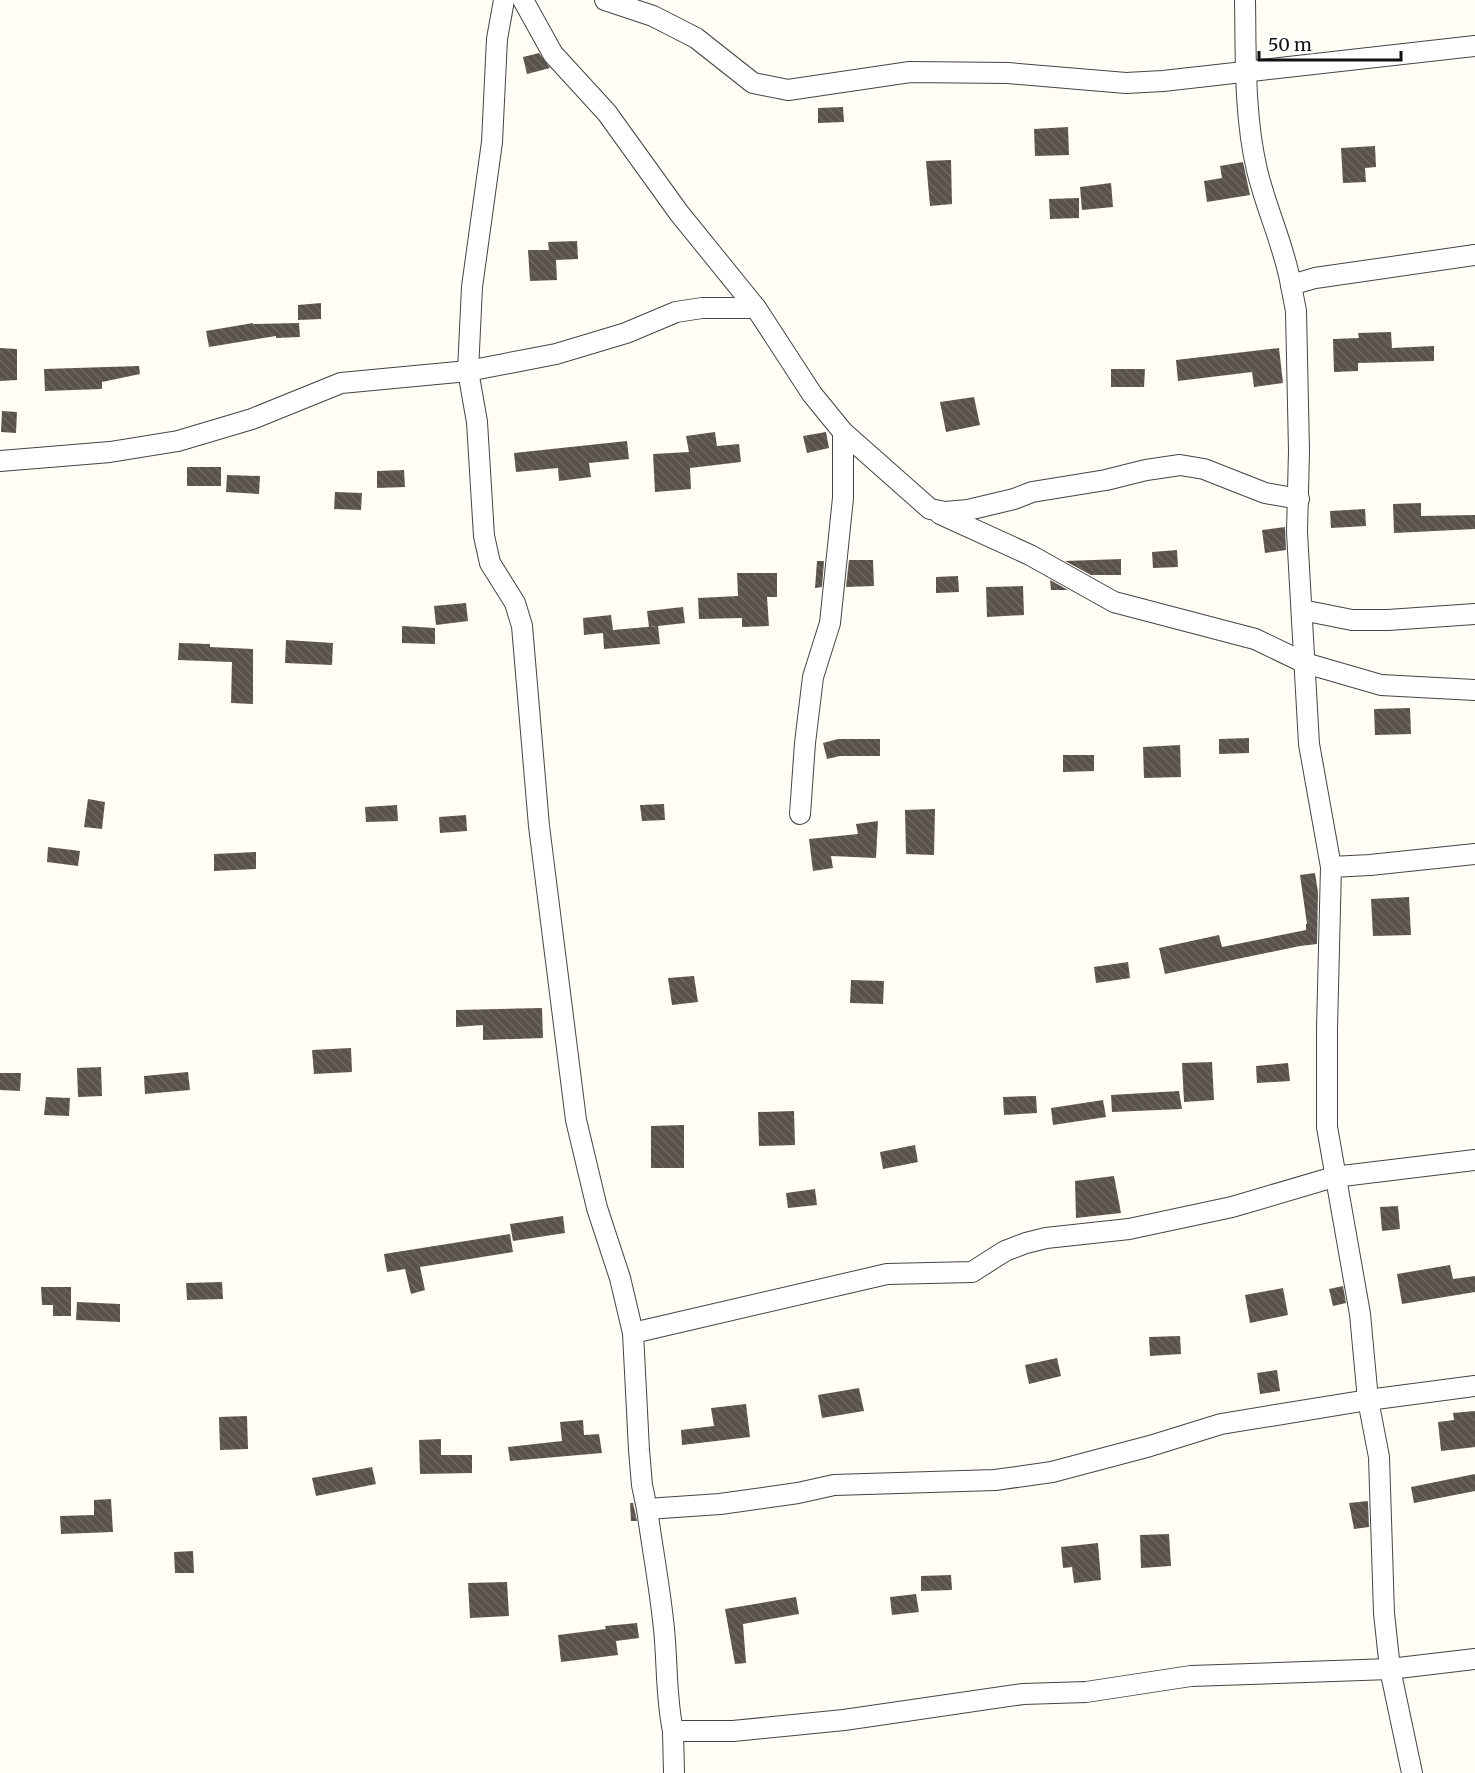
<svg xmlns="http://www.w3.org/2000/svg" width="1475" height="1773" font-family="Merriweather,serif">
	<defs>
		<pattern id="building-back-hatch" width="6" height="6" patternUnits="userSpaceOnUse" patternTransform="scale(1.5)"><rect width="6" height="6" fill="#5a524d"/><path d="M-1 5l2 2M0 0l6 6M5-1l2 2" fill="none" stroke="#6d6662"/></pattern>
	</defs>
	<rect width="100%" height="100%" fill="#fffdf5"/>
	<g fill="url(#building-back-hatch)">
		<path d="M 539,53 L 550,68 L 527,74 L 523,57 Z"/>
		<path d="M 843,107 L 844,122 L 818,123 L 818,108 Z"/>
		<path d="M 1068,127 L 1069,155 L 1035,156 L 1034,129 Z"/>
		<path d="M 1375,146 L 1376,167 L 1365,168 L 1366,182 L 1343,183 L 1341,148 Z"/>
		<path d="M 951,160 L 952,204 L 930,206 L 926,161 Z"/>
		<path d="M 1243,162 L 1250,195 L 1207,202 L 1204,181 L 1222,178 L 1220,166 Z"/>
		<path d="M 1111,183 L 1113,207 L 1082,210 L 1080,187 Z"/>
		<path d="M 1079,198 L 1079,218 L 1050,219 L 1049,199 Z"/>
		<path d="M 577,241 L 578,259 L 556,260 L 557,280 L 530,281 L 528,250 L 549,250 L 548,242 Z"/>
		<path d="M 321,303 L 321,319 L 298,320 L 298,305 Z"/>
		<path d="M 253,323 L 253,324 L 299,323 L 300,337 L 276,338 L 276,336 L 209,347 L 206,331 Z"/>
		<path d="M 1391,332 L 1392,348 L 1434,346 L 1434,361 L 1358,363 L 1358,371 L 1334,372 L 1333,339 L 1359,338 L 1358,333 Z"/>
		<path d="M 0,348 L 17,349 L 17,380 L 0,381 Z"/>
		<path d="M 1279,348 L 1283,383 L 1254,387 L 1252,372 L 1178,381 L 1176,360 Z"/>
		<path d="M 139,366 L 140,374 L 102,382 L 102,389 L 45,391 L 44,369 Z"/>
		<path d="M 1111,369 L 1145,369 L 1144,387 L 1111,387 Z"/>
		<path d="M 974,397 L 980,425 L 946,432 L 940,402 Z"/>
		<path d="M 2,411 L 17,412 L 16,433 L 1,432 Z"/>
		<path d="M 715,432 L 717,446 L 739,444 L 741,462 L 690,468 L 691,489 L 655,492 L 653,454 L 689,452 L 686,436 Z"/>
		<path d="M 826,432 L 829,448 L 807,453 L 803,436 Z"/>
		<path d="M 627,441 L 629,459 L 589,463 L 591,477 L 559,481 L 558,468 L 516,472 L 514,453 Z"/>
		<rect x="187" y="467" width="34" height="19"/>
		<path d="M 404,470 L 405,487 L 377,488 L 377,471 Z"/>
		<path d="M 227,475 L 260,476 L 259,494 L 226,492 Z"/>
		<path d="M 335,492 L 362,493 L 361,510 L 334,509 Z"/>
		<path d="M 1421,503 L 1421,516 L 1475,515 L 1475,529 L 1394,533 L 1393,504 Z"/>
		<path d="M 1365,509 L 1366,526 L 1331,528 L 1330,511 Z"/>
		<path d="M 1285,527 L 1286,550 L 1265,553 L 1262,530 Z"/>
		<path d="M 1177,550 L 1178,567 L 1153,568 L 1152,552 Z"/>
		<path d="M 1121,559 L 1121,575 L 1091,575 L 1065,561 Z"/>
		<path d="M 849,560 L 873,560 L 874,586 L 846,587 Z"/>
		<path d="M 817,561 L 824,561 L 822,587 L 815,588 Z"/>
		<path d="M 737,573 L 777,573 L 777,597 L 767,597 L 769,626 L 742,627 L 742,618 L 699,619 L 698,598 L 738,596 Z"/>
		<path d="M 958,576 L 959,592 L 936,593 L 936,577 Z"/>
		<path d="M 1050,580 L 1068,590 L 1051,590 Z"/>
		<path d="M 1023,586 L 1024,615 L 987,617 L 986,587 Z"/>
		<path d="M 466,603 L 468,621 L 436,625 L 434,606 Z"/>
		<path d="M 683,607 L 685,623 L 649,627 L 647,611 Z"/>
		<path d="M 611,615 L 613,630 L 658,626 L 660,644 L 604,649 L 603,633 L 584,635 L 583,618 Z"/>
		<path d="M 402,626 L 435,628 L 435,644 L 402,643 Z"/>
		<path d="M 286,640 L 333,643 L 332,665 L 285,663 Z"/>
		<path d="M 179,643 L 210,644 L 210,647 L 253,649 L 253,704 L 231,703 L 232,662 L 178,660 Z"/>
		<path d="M 1410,708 L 1411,734 L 1375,735 L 1374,709 Z"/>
		<path d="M 1249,738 L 1249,753 L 1219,754 L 1219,739 Z"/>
		<path d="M 838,739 L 880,739 L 880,756 L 840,756 L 827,759 L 823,743 Z"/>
		<path d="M 1180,745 L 1181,777 L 1144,778 L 1143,747 Z"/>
		<path d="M 1063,755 L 1094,755 L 1094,771 L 1063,772 Z"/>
		<path d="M 88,799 L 105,802 L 102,829 L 84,827 Z"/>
		<path d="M 664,804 L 665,820 L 642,821 L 640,805 Z"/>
		<path d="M 397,805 L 398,821 L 366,822 L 365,807 Z"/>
		<path d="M 935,809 L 934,855 L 906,854 L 905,810 Z"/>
		<path d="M 466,815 L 467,831 L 440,833 L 439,817 Z"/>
		<path d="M 878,821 L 876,858 L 831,856 L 833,868 L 813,871 L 809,839 L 858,834 L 856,824 Z"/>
		<path d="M 48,847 L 80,851 L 78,866 L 47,862 Z"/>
		<path d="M 256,852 L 256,869 L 214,871 L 214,854 Z"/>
		<path d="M 1315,873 L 1318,892 L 1317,944 L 1300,946 L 1165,974 L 1159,948 L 1219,935 L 1222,947 L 1306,930 L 1306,924 L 1307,924 L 1300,875 Z"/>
		<path d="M 1409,897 L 1411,935 L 1373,936 L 1371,899 Z"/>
		<path d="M 1128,962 L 1130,978 L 1096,983 L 1094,967 Z"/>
		<path d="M 694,976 L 698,1002 L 672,1005 L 668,978 Z"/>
		<path d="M 851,980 L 884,981 L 883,1004 L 850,1003 Z"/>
		<path d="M 542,1008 L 543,1038 L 483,1040 L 483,1025 L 456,1027 L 456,1010 Z"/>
		<path d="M 351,1048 L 352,1072 L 314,1074 L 312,1050 Z"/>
		<path d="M 1212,1062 L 1214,1100 L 1184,1102 L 1182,1063 Z"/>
		<path d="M 1288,1063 L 1290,1081 L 1257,1083 L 1256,1066 Z"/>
		<path d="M 101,1067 L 102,1096 L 78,1097 L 77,1068 Z"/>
		<path d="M 188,1072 L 190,1090 L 145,1094 L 144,1076 Z"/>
		<path d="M 0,1073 L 21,1073 L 20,1091 L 0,1090 Z"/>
		<path d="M 1179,1091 L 1182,1109 L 1112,1112 L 1111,1095 Z"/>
		<path d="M 1036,1096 L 1037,1113 L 1004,1115 L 1003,1097 Z"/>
		<path d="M 46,1097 L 70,1098 L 69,1116 L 44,1115 Z"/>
		<path d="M 1103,1100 L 1106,1117 L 1053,1125 L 1051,1108 Z"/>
		<path d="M 794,1111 L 795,1145 L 759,1146 L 758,1112 Z"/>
		<path d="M 684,1125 L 684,1168 L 651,1168 L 651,1126 Z"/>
		<path d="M 915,1145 L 918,1162 L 883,1169 L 880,1152 Z"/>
		<path d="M 1114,1176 L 1121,1213 L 1076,1218 L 1075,1181 Z"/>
		<path d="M 815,1189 L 817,1205 L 788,1208 L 786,1193 Z"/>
		<path d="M 1398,1206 L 1400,1229 L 1382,1231 L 1380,1207 Z"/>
		<path d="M 563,1216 L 565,1233 L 513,1241 L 510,1224 Z"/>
		<path d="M 510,1234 L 513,1252 L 420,1267 L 425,1290 L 411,1294 L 405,1269 L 387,1272 L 384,1254 Z"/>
		<path d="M 1450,1265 L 1453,1279 L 1475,1276 L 1475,1292 L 1402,1304 L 1397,1274 Z"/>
		<path d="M 222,1282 L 223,1299 L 187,1300 L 186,1283 Z"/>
		<path d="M 1343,1286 L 1346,1303 L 1333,1306 L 1329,1289 Z"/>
		<path d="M 41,1287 L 71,1287 L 71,1316 L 53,1316 L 53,1305 L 42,1305 Z"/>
		<path d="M 1283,1288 L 1288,1315 L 1250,1323 L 1245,1295 Z"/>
		<path d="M 77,1302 L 120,1304 L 120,1322 L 76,1320 Z"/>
		<path d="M 1180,1336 L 1181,1354 L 1150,1356 L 1149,1337 Z"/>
		<path d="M 1057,1358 L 1061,1376 L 1029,1384 L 1025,1365 Z"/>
		<path d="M 1277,1370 L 1280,1391 L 1260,1394 L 1257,1373 Z"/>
		<path d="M 859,1388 L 864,1411 L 822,1418 L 818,1395 Z"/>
		<path d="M 746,1404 L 750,1437 L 682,1445 L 681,1430 L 714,1426 L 711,1408 Z"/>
		<path d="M 1475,1411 L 1475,1447 L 1441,1451 L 1438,1422 L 1454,1420 L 1453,1413 Z"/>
		<path d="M 247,1416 L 248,1449 L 220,1450 L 219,1417 Z"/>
		<path d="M 583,1420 L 584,1435 L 599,1434 L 602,1453 L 510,1461 L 508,1447 L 562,1441 L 560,1422 Z"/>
		<path d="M 441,1439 L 441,1455 L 472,1455 L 472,1473 L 420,1474 L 419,1440 Z"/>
		<path d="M 372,1467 L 376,1484 L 316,1496 L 312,1478 Z"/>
		<path d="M 1475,1474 L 1475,1491 L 1414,1503 L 1411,1487 Z"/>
		<path d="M 111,1499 L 113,1532 L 61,1534 L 60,1516 L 94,1515 L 94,1500 Z"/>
		<path d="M 1368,1501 L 1369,1527 L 1354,1529 L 1349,1503 Z"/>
		<path d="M 630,1503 L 633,1503 L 637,1521 L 631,1521 Z"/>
		<path d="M 1169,1534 L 1171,1566 L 1141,1568 L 1140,1535 Z"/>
		<path d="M 1098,1543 L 1101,1580 L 1074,1583 L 1072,1567 L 1063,1568 L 1061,1547 Z"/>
		<path d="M 193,1551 L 194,1573 L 175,1573 L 174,1552 Z"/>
		<path d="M 951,1575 L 952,1590 L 921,1591 L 921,1576 Z"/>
		<path d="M 507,1582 L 509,1616 L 470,1618 L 468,1583 Z"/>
		<path d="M 916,1594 L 919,1612 L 892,1615 L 890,1597 Z"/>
		<path d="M 796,1597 L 799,1614 L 743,1624 L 746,1663 L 735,1664 L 725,1609 Z"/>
		<path d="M 637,1623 L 639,1638 L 616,1641 L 618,1655 L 561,1662 L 558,1635 L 606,1629 L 605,1626 Z"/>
	</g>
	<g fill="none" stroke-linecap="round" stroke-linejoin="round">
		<defs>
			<g id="minor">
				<path d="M 504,0 L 497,39 L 492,142 L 472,287 L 468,371 L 477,422 L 484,536 L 490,563 L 515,603 L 522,626 L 539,826 L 576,1120 L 597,1208 L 620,1278 L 633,1333 L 639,1450 L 642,1485 L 647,1509 L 720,1504 L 798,1493 L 834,1485 L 995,1480 L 1052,1472 L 1150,1446 L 1221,1424 L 1368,1400 L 1475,1386"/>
				<path d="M 523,0 L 553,54 L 607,113 L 679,213 L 756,308 L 812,394 L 843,432 L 930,509 L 945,512 L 968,510 L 1014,499 L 1032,492 L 1106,480 L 1146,470 L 1180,465 L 1204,469 L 1265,493 L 1299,499"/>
				<path d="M 605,0 L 653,16 L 696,38 L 753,83 L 788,90 L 910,72 L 1008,73 L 1126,83 L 1163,81 L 1475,46"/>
				<path d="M 1245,0 C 1246,56 1244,115 1257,170 C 1266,209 1284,245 1291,285"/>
				<path d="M 0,461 L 110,452 L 178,441 L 252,419 L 341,383 L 468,371 L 556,354 L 626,333 L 676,312 L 702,308 L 756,308"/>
				<path d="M 940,514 L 1030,555 L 1114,602 L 1255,639 L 1305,663 L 1381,685 L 1475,690"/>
				<path d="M 1302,610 L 1352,620 L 1388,620 L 1475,614"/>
				<path d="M 800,814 L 805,743 L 813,677 L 830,623 L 843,498 L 843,432"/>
				<path d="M 1331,867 L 1370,865 L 1475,854"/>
				<path d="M 633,1333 L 887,1274 L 972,1272 L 1005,1251 L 1026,1243 L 1046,1238 L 1129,1229 L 1232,1207 L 1334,1177 L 1475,1160"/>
				<path d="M 647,1509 C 652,1546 659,1583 663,1620 C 668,1658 665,1693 673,1731 L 733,1731 L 844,1720 L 1023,1694 L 1086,1692 L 1191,1676 L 1390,1669 L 1475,1659"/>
				<path d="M 673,1731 L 674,1773"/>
				<path d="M 1412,1773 L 1390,1669 L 1384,1613 L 1379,1457 L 1368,1400 L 1360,1314 L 1327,1127 L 1327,1029 L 1331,867 L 1309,744 L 1297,532 L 1299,451 L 1296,311 L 1291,285 L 1315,278 L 1475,255"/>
			</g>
		</defs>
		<use href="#minor" stroke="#444" stroke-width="22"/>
		<use href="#minor" stroke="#fff" stroke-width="20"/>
	</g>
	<path d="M1259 51v9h142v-9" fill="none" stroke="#111111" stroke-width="3"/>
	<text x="1268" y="51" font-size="18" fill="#111111" stroke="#ffffff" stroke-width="4.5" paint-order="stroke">50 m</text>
</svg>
